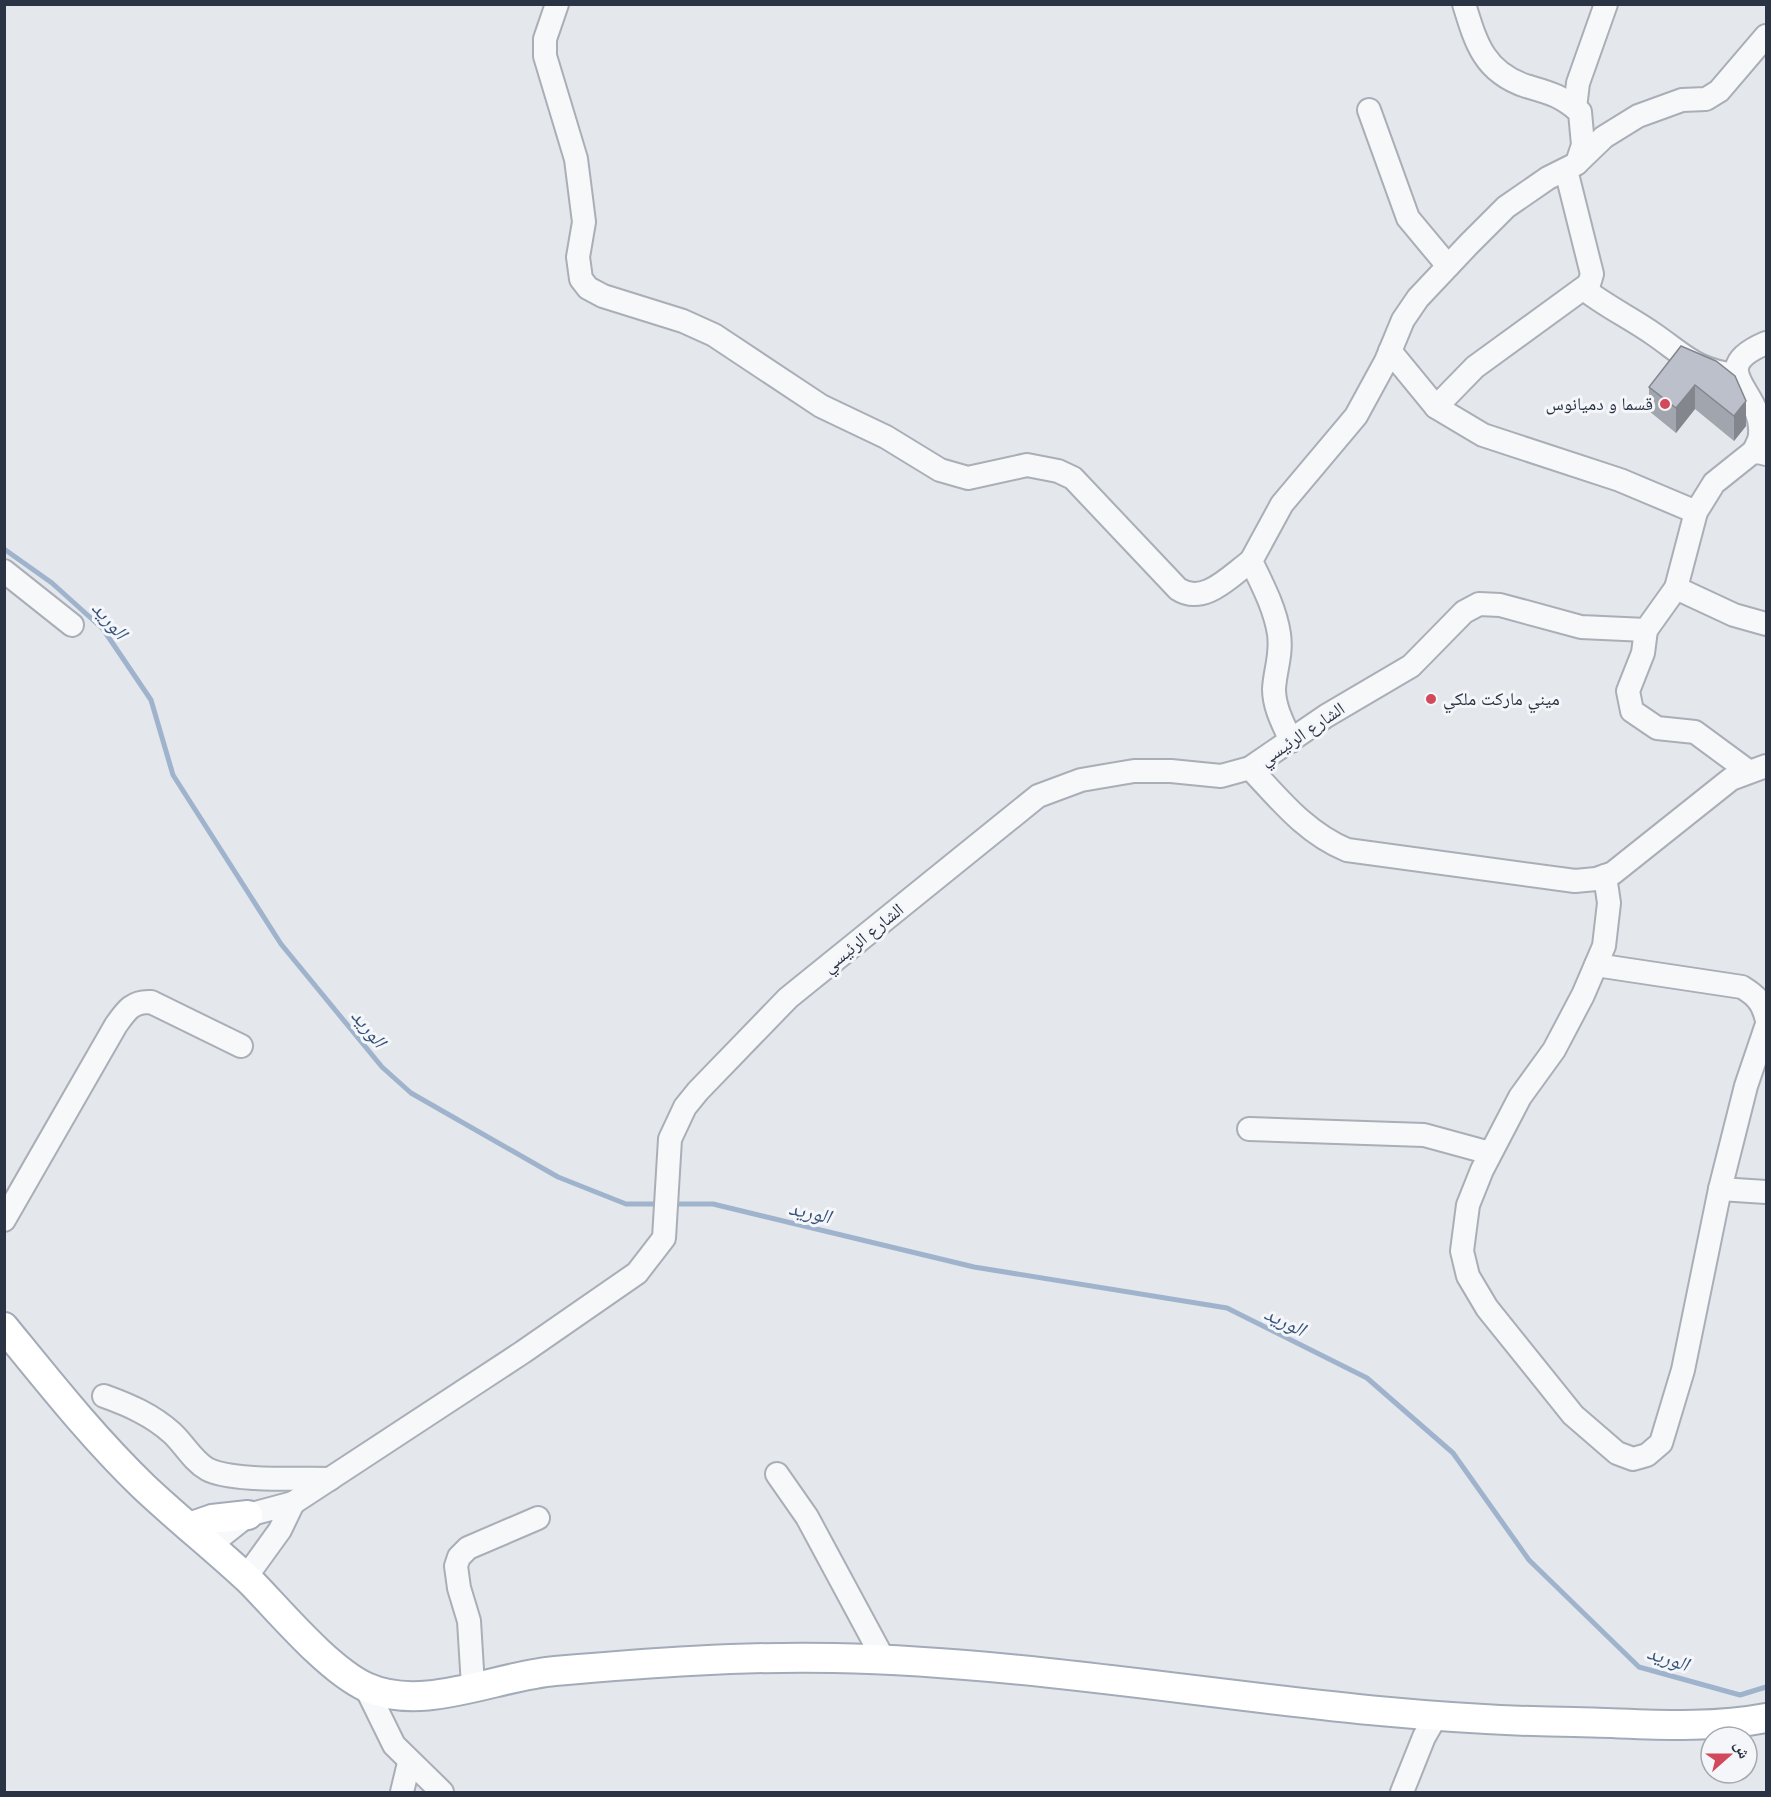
<svg xmlns="http://www.w3.org/2000/svg" width="1771" height="1797" font-family="'Noto Sans','Noto Naskh Arabic',sans-serif">
	<rect width="100%" height="100%" fill="#e4e7ec"/>
	<g fill="none" stroke-linecap="round" stroke-linejoin="round">
		<g stroke="#9fb4cc" stroke-width="5">
			<path d="M 4,549 L 52,583 L 103,629 L 151,700 L 173,775 L 281,944 L 382,1067 L 411,1093 L 558,1177 L 626,1204 L 661,1204"/>
			<path d="M 670,1204 L 713,1204 L 974,1267 L 1227,1308 L 1367,1378 L 1453,1453 L 1529,1560 L 1639,1667 L 1740,1695 L 1766,1687"/>
		</g>
		<defs>
			<g id="minor">
				<path d="M 557,4 L 545,39 L 545,56 L 576,159 L 584,222 L 578,257 L 581,279 L 588,288 L 603,296 L 683,321 L 714,335 L 821,406 L 886,437 L 940,470 L 968,478 L 1027,465 L 1058,471 L 1073,478 L 1178,589 C 1204,606 1230,576 1251,561"/>
				<path d="M 1464,4 C 1476,43 1484,72 1526,86 C 1550,93 1560,95 1580,112 L 1583,145 L 1577,163"/>
				<path d="M 1575,108 L 1578,83 L 1606,4"/>
				<path d="M 1369,110 L 1408,218 L 1448,266"/>
				<path d="M 1566,170 L 1592,274 L 1589,284 L 1475,367 L 1436,407 L 1483,435 L 1620,480 L 1696,512"/>
				<path d="M 1584,289 C 1607,307 1631,318 1655,335 C 1685,356 1697,371 1737,375"/>
				<path d="M 1390,351 L 1436,407"/>
				<path d="M 1754,451 C 1756,446 1760,440 1760,434 C 1764,391 1702,370 1766,343"/>
				<path d="M 4,571 L 72,625"/>
				<path d="M 1676,588 L 1734,615 L 1766,624"/>
				<path d="M 1646,630 L 1643,653 L 1628,691 L 1632,711 L 1657,728 L 1695,732 L 1748,771"/>
				<path d="M 1291,741 C 1284,725 1274,708 1274,689 C 1275,670 1282,655 1279,634 C 1275,608 1262,584 1251,561 L 1282,504 L 1356,416 L 1386,361 L 1403,320 L 1418,298 L 1469,244 L 1506,207 L 1548,178 L 1576,164 L 1604,137 L 1638,116 L 1682,100 L 1706,99 L 1719,91 L 1766,36"/>
				<path d="M 1250,768 C 1280,800 1306,833 1347,850 L 1575,881 L 1596,879 L 1613,873 L 1731,779 L 1766,766"/>
				<path d="M 1605,876 L 1609,903 L 1604,946 L 1583,995 L 1554,1050 L 1520,1097 L 1482,1170 L 1468,1205 L 1462,1251 L 1468,1276 L 1487,1308 L 1573,1415 L 1617,1453 L 1633,1459 L 1647,1455 L 1661,1443 L 1683,1370 L 1720,1189 L 1746,1086 L 1766,1027"/>
				<path d="M 1596,965 L 1742,987 C 1755,995 1762,1001 1766,1017"/>
				<path d="M 1249,1129 L 1424,1135 L 1490,1153"/>
				<path d="M 1720,1189 L 1766,1192"/>
				<path d="M 4,1220 L 116,1025 C 126,1011 132,1001 151,1002 L 241,1046"/>
				<path d="M 104,1396 C 129,1405 152,1415 172,1433 C 184,1444 193,1461 207,1469 C 231,1482 301,1478 330,1479"/>
				<path d="M 777,1474 L 807,1517 L 884,1660"/>
				<path d="M 210,1545 L 248,1515 L 293,1503 L 523,1352 L 637,1273 L 664,1238 L 670,1139 L 685,1107 L 698,1091 L 788,998 L 1038,796 L 1081,780 L 1134,771 L 1171,771 L 1221,776 L 1250,768 L 1326,716 L 1411,666 L 1464,612 L 1479,604 L 1500,605 L 1581,627 L 1646,630 L 1676,588 L 1696,512 L 1714,483 L 1754,451 L 1766,454"/>
				<path d="M 246,1577 L 280,1530 L 293,1503"/>
				<path d="M 365,1686 L 394,1745 L 442,1792"/>
				<path d="M 473,1686 L 469,1621 L 459,1588 L 456,1566 L 459,1557 L 468,1548 L 538,1518"/>
				<path d="M 402,1792 L 409,1763"/>
				<path d="M 1402,1792 L 1424,1737 L 1436,1716"/>
			</g>
			<g id="major">
				<path d="M 4,1327 C 49,1382 93,1438 144,1487 C 179,1520 217,1550 252,1583 C 282,1614 328,1669 366,1687 C 423,1713 496,1676 555,1671 C 648,1663 742,1656 834,1658 C 1082,1663 1326,1720 1574,1722 C 1637,1723 1704,1730 1766,1718"/>
				<path d="M 189,1527 L 212,1519 L 248,1515"/>
			</g>
		</defs>
		<use href="#minor" stroke="#a9aeb7" stroke-width="26"/>
		<use href="#major" stroke="#a3abb8" stroke-width="32"/>
		<use href="#minor" stroke="#f7f8fa" stroke-width="22"/>
		<use href="#major" stroke="#fff" stroke-width="28"/>
	</g>
	<path fill="#a1a5ae" d="M 1735,376 L 1746,426 L 1734,441 L 1695,409 L 1676,433 L 1649,411 L 1649,387 Z"/>
	<g fill="#83868d">
		<path d="M 1695,385 L 1695,409 L 1676,433 L 1676,408 Z"/>
		<path d="M 1746,401 L 1746,426 L 1734,441 L 1734,416 Z"/>
	</g>
	<path fill="#bbc0ca" stroke="#83868d" stroke-width="1.5" d="M 1681,346 L 1716,361 L 1735,376 L 1746,401 L 1734,416 L 1695,385 L 1676,408 L 1649,387 Z"/>
	<g fill="#d1495b" stroke="#f4f6f9" stroke-width="2">
		<circle cx="1665" cy="404" r="6"/>
		<circle cx="1431" cy="699" r="6"/>
	</g>
	<g text-anchor="middle" stroke-width="6" stroke-linejoin="round" paint-order="stroke">
		<g font-size="18" fill="#2b3445" stroke="#f4f6f9" text-anchor="end">
			<text x="1653" y="410">قسما و دميانوس</text>
			<text x="1443" y="705" text-anchor="start">ميني ماركت ملكي</text>
		</g>
		<g font-size="18" fill="#2b3445" stroke="#f4f6f9">
			<text transform="translate(1302 734) rotate(-34)" y="6">الشارع الرئيسي</text>
			<text transform="translate(863 938) rotate(-39)" y="6">الشارع الرئيسي</text>
		</g>
		<g font-size="20" font-style="italic" fill="#34527a" stroke="#f4f6f9">
			<text transform="translate(110 620) rotate(49)" y="7">الوريد</text>
			<text transform="translate(369 1028) rotate(51)" y="7">الوريد</text>
			<text transform="translate(810 1212) rotate(13)" y="7">الوريد</text>
			<text transform="translate(1285 1321) rotate(26)" y="7">الوريد</text>
			<text transform="translate(1668 1658) rotate(18)" y="7">الوريد</text>
		</g>
	</g>
	<rect width="1771" height="1797" fill="none" stroke="#2b3445" stroke-width="12"/>
	<g transform="translate(1729 1755) rotate(69)"><circle r="28" fill="#f4f6f9" stroke="#a4a8b1" stroke-width="1.5"/>
	<path d="M0-4.5L10 22L0 15L-10 22Z" fill="#d1495b"/>
	<text y="-9" font-size="16" font-weight="bold" text-anchor="middle" fill="#2b3445">ش</text>
	</g>
</svg>
